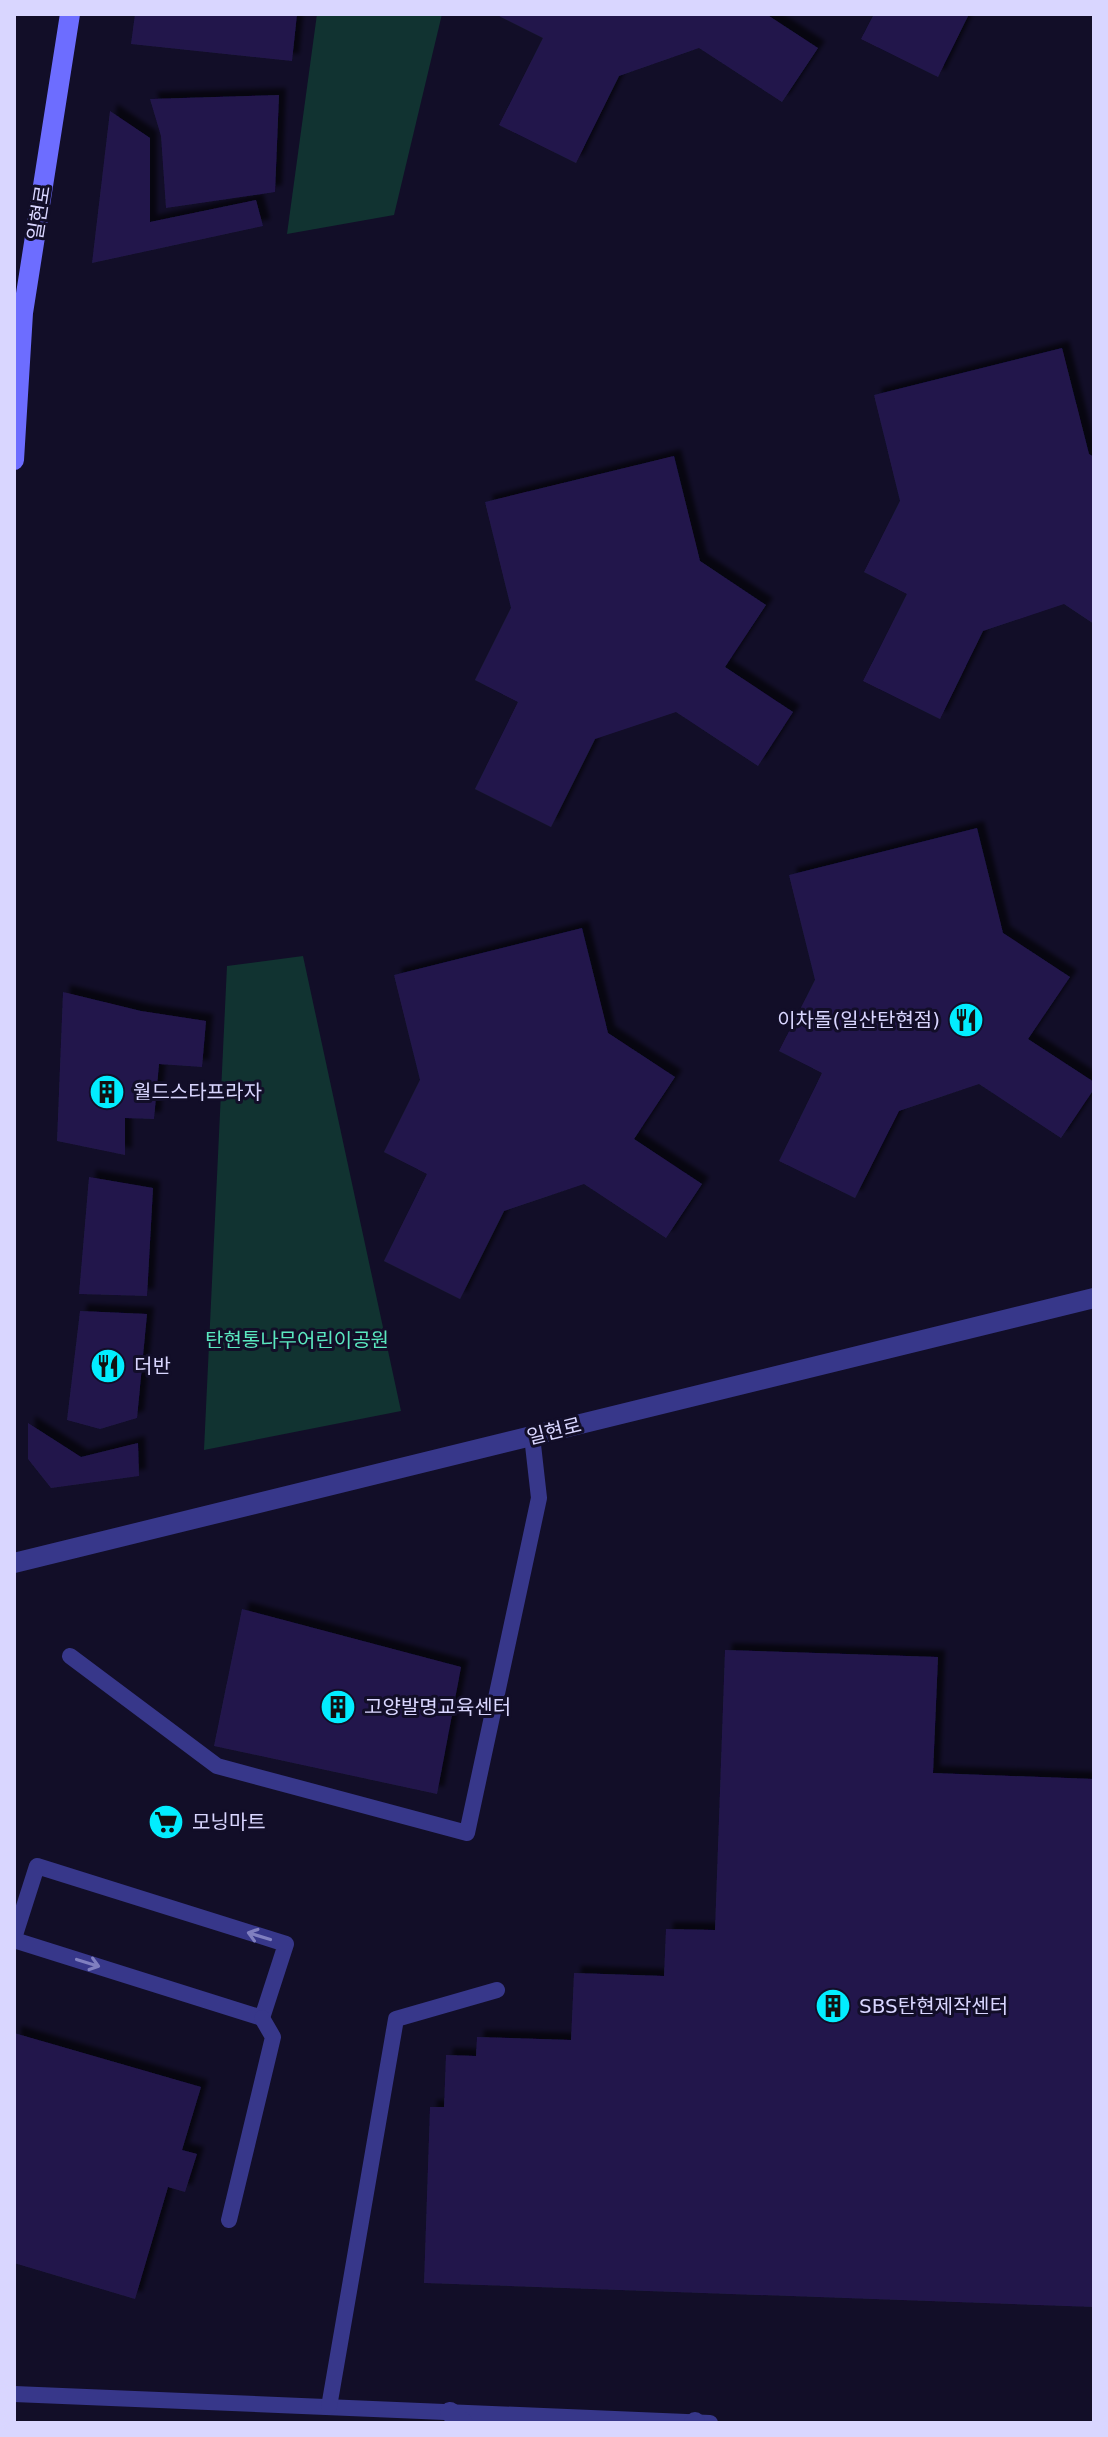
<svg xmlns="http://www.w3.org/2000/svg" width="1108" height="2437" font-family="'DejaVu Sans','Noto Sans KR',sans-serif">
	<defs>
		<filter id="shadow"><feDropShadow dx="7" dy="-7" stdDeviation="2" flood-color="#0009"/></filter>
	</defs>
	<rect width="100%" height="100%" fill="#120e28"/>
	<g fill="#113331">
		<path d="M 317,14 L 442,14 L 394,215 L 287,234 Z"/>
		<path d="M 303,956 L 401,1411 L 204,1450 L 227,966 Z"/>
	</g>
	<g fill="#22194b" filter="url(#shadow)">
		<path d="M 135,14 L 297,14 L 292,61 L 131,44 Z"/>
		<path d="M 501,14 L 766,14 L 818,48 L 782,102 L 699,48 L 619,76 L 576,163 L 499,125 L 543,38 L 499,16 Z"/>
		<path d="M 874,14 L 969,14 L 938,77 L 861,39 Z"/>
		<path d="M 279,95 L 275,192 L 166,208 L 161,136 L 150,99 Z"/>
		<path d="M 110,111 L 150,138 L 150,222 L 256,200 L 263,226 L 92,263 Z"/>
		<path d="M 1062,348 L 1089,454 L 1094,457 L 1094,624 L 1064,604 L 983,631 L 940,719 L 863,681 L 907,594 L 864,572 L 900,501 L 874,395 Z"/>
		<path d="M 674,456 L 700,561 L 766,605 L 725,667 L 793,712 L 758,766 L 676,712 L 595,739 L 551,827 L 475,789 L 518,702 L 475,680 L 511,608 L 485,502 Z"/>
		<path d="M 977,828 L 1003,933 L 1070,977 L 1028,1039 L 1094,1082 L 1094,1089 L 1061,1138 L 979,1084 L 899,1111 L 855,1198 L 779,1161 L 822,1073 L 779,1051 L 815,980 L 789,875 Z"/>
		<path d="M 582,928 L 608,1033 L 675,1077 L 634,1139 L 702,1184 L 666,1238 L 584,1184 L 504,1211 L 460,1299 L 384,1261 L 427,1174 L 384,1152 L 420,1080 L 394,975 Z"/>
		<path d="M 63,992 L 141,1011 L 206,1021 L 202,1067 L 159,1064 L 154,1119 L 125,1118 L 125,1155 L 57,1141 Z"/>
		<path d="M 89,1177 L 153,1188 L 147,1296 L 79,1294 Z"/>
		<path d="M 80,1311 L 147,1314 L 137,1418 L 100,1429 L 67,1420 Z"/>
		<path d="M 28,1423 L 81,1457 L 138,1443 L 139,1476 L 51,1488 L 28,1459 Z"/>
		<path d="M 242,1609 L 461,1667 L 437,1794 L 214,1746 Z"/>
		<path d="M 725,1650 L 938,1657 L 933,1773 L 1094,1779 L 1094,2307 L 424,2283 L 430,2107 L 444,2107 L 446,2055 L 476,2056 L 477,2037 L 571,2040 L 574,1973 L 664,1976 L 666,1929 L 715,1930 Z"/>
		<path d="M 14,2033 L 201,2087 L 182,2150 L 197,2154 L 185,2192 L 168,2187 L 135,2299 L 14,2263 Z"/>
	</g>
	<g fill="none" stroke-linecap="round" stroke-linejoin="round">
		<g stroke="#37378a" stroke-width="16">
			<path d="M 70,1656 L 217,1766 L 467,1833 L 539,1498 L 532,1436"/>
			<path d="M 14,1938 L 37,1866 L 286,1944 L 262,2018 L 14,1940"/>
			<path d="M 229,2220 L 273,2037 L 262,2018"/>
			<path d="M 14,2394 L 710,2423"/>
			<path d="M 329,2407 L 396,2019 L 497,1990"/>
		</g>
		<g stroke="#37378a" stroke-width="20">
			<path d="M 14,1563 L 1094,1298"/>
			<path d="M 450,2412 L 463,2423"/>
			<path d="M 694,2423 L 695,2422"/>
		</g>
		<path stroke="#6d6dff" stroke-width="20" d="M 14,460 L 23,313 L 70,14"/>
	</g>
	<defs><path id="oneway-shaft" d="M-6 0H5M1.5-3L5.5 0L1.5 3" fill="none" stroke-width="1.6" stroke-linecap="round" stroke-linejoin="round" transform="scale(2)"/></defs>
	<g stroke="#807fbf">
		<use href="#oneway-shaft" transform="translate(259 1936) rotate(-163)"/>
		<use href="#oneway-shaft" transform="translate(88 1963) rotate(17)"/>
	</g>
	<defs>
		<symbol id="restaurant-disc" viewBox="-11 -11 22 22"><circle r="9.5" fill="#02edff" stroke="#120e28"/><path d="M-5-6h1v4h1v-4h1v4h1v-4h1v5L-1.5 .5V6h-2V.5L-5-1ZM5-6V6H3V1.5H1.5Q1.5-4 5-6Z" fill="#111"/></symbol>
		<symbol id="building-disc" viewBox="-11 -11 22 22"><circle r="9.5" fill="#02edff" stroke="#120e28"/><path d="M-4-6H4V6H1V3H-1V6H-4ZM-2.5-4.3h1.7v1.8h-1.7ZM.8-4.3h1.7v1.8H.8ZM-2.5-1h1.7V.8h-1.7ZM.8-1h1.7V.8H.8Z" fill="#111"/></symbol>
		<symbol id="supermarket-disc" viewBox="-11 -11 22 22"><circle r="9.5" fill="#02edff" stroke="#120e28"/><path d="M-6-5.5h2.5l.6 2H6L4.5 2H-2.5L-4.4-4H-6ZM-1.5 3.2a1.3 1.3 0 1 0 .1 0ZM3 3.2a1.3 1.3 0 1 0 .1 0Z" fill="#111"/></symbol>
	</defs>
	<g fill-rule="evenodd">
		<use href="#restaurant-disc" x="946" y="1000" width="40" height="40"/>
		<use href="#building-disc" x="87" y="1072" width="40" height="40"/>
		<use href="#restaurant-disc" x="88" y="1346" width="40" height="40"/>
		<use href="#building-disc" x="318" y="1687" width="40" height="40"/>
		<use href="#supermarket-disc" x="146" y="1802" width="40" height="40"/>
		<use href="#building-disc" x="813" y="1986" width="40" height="40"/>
	</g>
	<g text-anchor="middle" stroke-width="6" stroke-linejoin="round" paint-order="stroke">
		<g font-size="20" fill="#d9d6ff" stroke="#120e28">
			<text transform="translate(39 213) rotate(-81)" y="7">일현로</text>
			<text transform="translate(554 1431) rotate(-14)" y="7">일현로</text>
		</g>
		<g font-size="20" fill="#d9d6ff" stroke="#120e28" text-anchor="start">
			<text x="940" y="1027" text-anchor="end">이차돌(일산탄현점)</text>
			<text x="133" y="1099">월드스타프라자</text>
			<text x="134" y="1373">더반</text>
			<text x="364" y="1714">고양발명교육센터</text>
			<text x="192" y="1829">모닝마트</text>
			<text x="859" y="2013">SBS탄현제작센터</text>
		</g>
		<g font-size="20" fill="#5ae7bf" stroke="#120e28">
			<text x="297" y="1347">탄현통나무어린이공원</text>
		</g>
	</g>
	<rect width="1108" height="2437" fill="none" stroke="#d9d6ff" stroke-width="32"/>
</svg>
